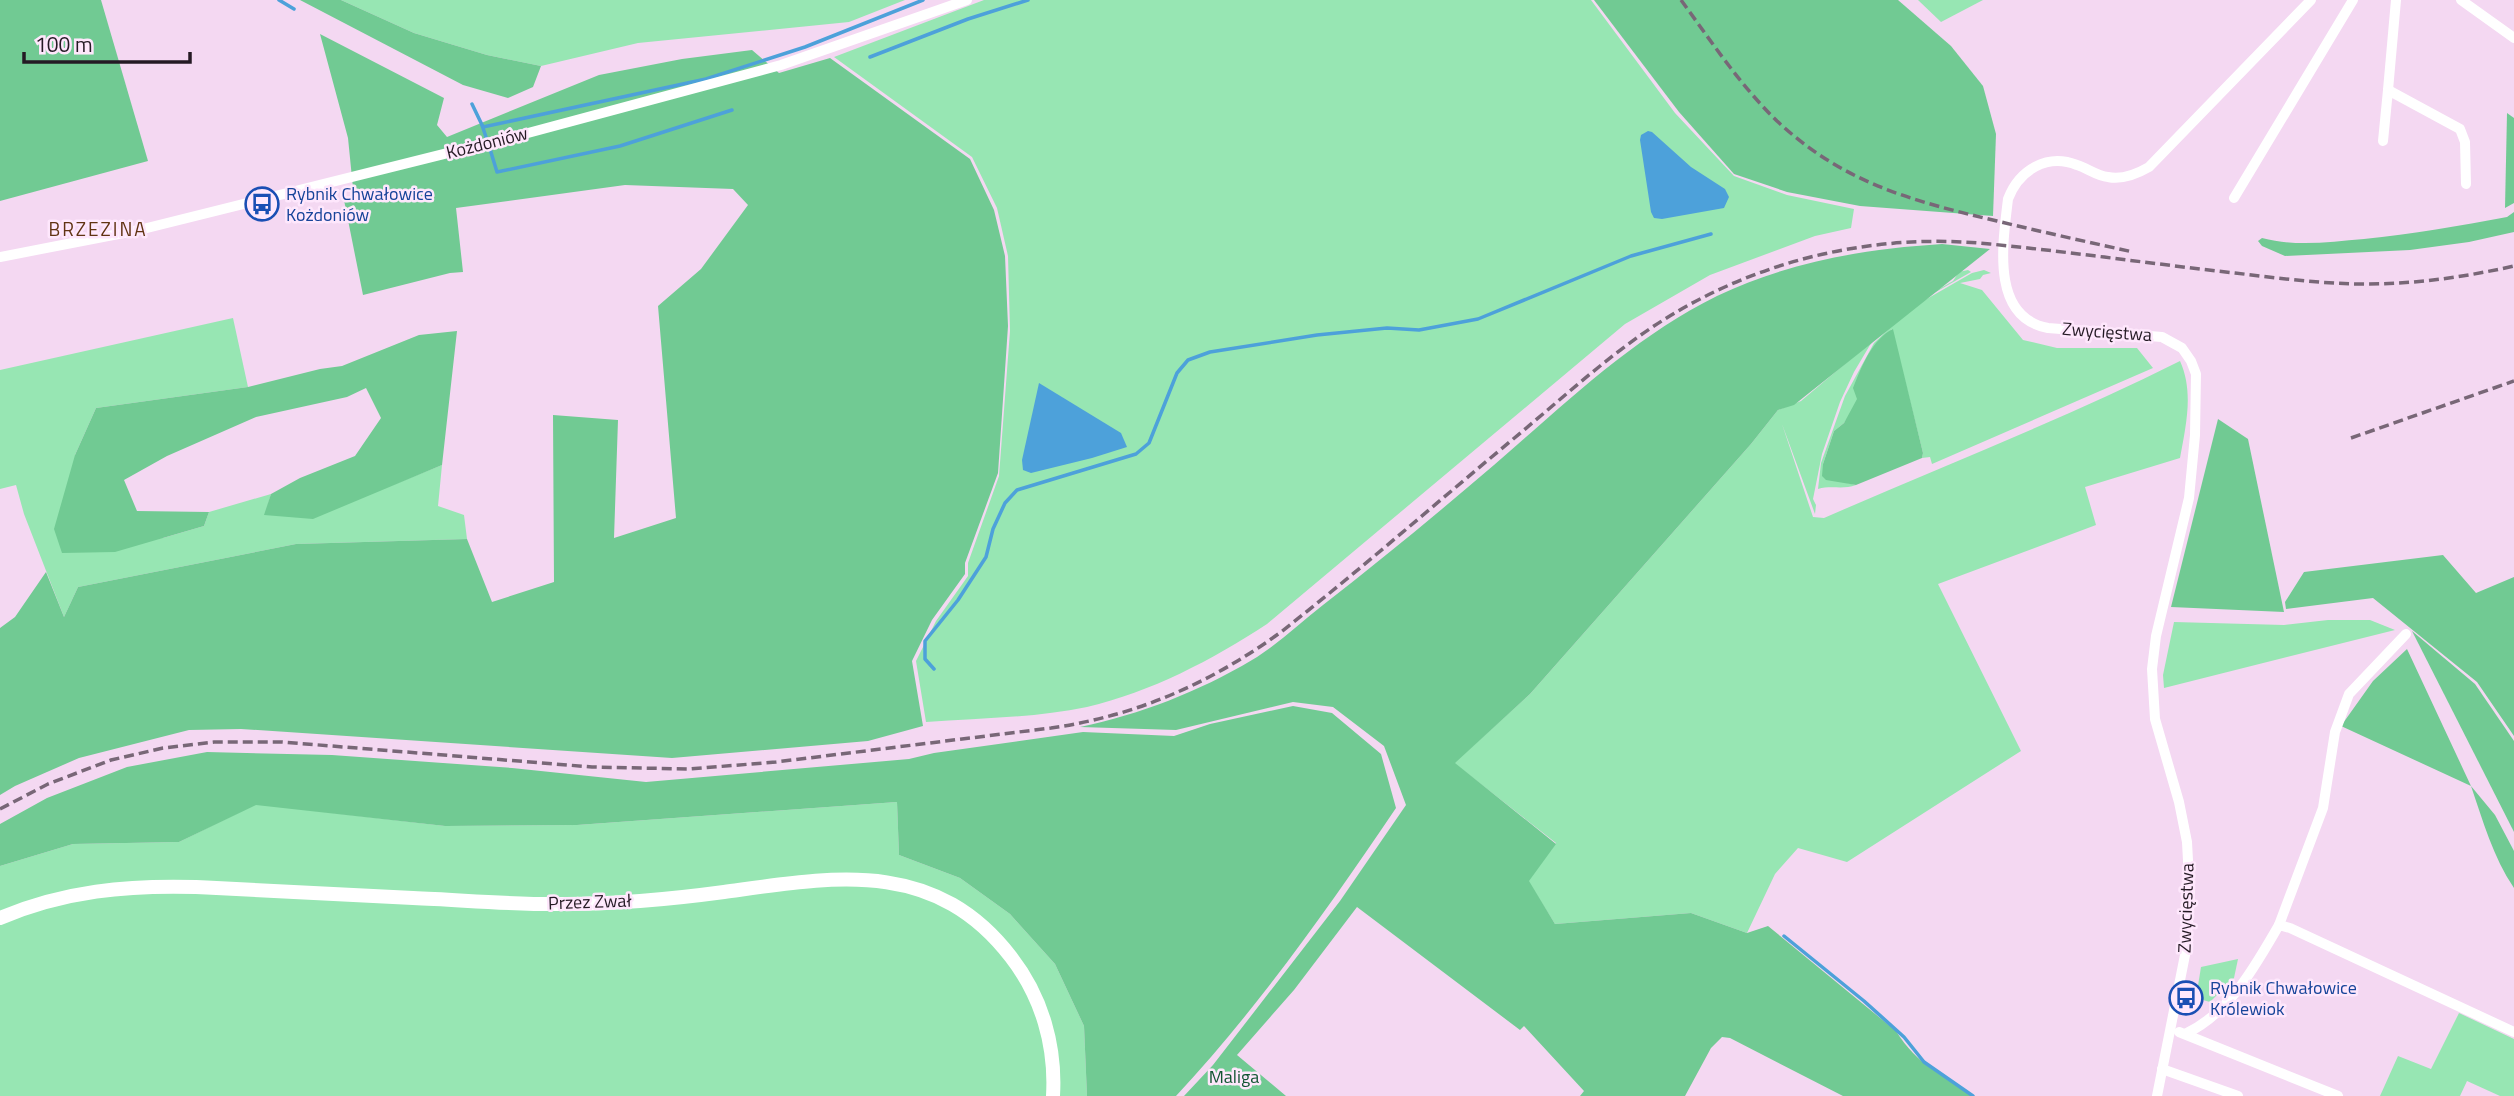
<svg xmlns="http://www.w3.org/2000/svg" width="2514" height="1096" font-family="'Titillium Web',sans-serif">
	<rect width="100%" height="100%" fill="#f4d8f2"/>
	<g fill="#97e6b3">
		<path d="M 341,0 L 905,0 L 849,22 L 638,43 L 541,66 L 487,55 L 414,33 Z"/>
		<path d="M 984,0 L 1591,0 L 1675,113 L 1734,176 L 1787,195 L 1854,209 L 1851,228 L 1815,236 L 1710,275 L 1625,324 L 1267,624 C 1212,660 1151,692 1087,707 C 1035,718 979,718 926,722 L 916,661 L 936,621 L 968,576 L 968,563 L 999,476 L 1010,331 L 1008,256 L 997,208 L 972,157 L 834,57 Z"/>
		<path d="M 1918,0 L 1983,0 L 1941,22 Z"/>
		<path d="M 1968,270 L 1971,272 L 1911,306 L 1887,324 L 1870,345 L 1854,372 L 1840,402 L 1822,454 L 1813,499 L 1816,505 L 1815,514 L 1782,424 L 1813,517 L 1824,518 C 1943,466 2064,419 2180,361 C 2194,392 2186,425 2180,458 L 2085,487 L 2096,525 L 1938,584 L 2021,751 L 1847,862 L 1798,848 L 1775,874 L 1747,933 L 1691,913 L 1555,924 L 1528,881 L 1556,843 L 1454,763 L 1530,694 L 1751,444 L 1778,410 L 1801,401 L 1872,341 L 1886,324 L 1904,309 L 1953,281 L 1959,272 Z"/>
		<path d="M 1984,270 L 1991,273 L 1983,275 L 1980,279 L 1960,283 L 1982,290 L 2023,340 L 2057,348 L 2137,348 L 2153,368 L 1932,464 L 1930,457 L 1922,458 L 1923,453 L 1892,329 L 1853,410 L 1844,423 L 1834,431 L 1823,464 L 1834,480 L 1856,485 C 1843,490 1831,485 1818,489 L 1821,463 L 1845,396 L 1874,343 L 1911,308 L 1972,273 Z"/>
		<path d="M 233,318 L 248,387 L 96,408 L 75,455 L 163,538 L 204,526 L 209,512 L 271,494 L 265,515 L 390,486 L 442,465 L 438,506 L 464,515 L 467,539 L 296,544 L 78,587 L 64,617 L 24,514 L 16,485 L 0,489 L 0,370 Z"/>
		<path d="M 2328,620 L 2370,620 L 2395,630 L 2164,688 L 2163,675 L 2174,622 L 2284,625 Z"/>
		<path d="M 897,802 L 899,855 L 960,878 L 1010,914 L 1055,964 L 1084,1026 L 1087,1096 L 0,1096 L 0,866 L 73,844 L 179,842 L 256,804 L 445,826 L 577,825 Z"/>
		<path d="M 2238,959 L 2234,978 L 2210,1002 L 2196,998 L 2201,967 Z"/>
		<path d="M 2459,1013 L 2514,1039 L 2514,1096 L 2500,1096 L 2467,1081 L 2460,1096 L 2380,1096 L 2398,1056 L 2431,1069 Z"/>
	</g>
	<g fill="#71ca93">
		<path d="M 0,0 L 101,0 L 148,161 L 0,201 Z"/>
		<path d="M 300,0 L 341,0 L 414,33 L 487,55 L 541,66 L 533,87 L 508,98 L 463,85 Z"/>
		<path d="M 1594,0 L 1898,0 L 1951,46 L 1983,86 L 1996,134 L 1993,216 L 1860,206 L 1787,192 L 1734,174 L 1679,112 Z"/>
		<path d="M 320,34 L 444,98 L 437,125 L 447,137 L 599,75 L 682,59 L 752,50 L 779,73 L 830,58 L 970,159 L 994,210 L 1005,256 L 1008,326 L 998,473 L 965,563 L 965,574 L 932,620 L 912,661 L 923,726 L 868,741 L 672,758 L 241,729 L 189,730 L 79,758 L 15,786 L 0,795 L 0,628 L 15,617 L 46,572 L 64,617 L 78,587 L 296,544 L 467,539 L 492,602 L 554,582 L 553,415 L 618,420 L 614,538 L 676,518 L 658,306 L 701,269 L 748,205 L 733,189 L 625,185 L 456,208 L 463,272 L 450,273 L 363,295 L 344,200 L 354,198 L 348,138 Z"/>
		<path d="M 2507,113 L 2514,118 L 2514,203 L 2505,208 Z"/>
		<path d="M 2514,212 L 2514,232 L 2469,242 L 2410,250 L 2285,256 L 2262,246 L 2258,241 L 2262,238 C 2296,247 2329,242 2364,239 C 2412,234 2460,226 2507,217 Z"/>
		<path d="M 1942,244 L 1990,249 L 1794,405 L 1778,410 L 1751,444 L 1530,694 L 1455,763 L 1556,844 L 1529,881 L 1555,924 L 1691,913 L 1747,933 L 1768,926 L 1896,1031 C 1918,1066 1941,1073 1972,1096 L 1843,1096 L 1730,1038 L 1722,1037 L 1711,1048 L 1685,1096 L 1580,1096 L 1584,1091 L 1524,1026 L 1520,1030 L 1357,907 L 1294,990 L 1237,1055 L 1286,1096 L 1184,1096 L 1213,1065 L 1340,901 L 1406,805 L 1384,746 L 1333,707 L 1293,702 L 1176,730 L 1080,727 C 1141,714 1198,692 1252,660 C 1277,645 1300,623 1323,605 C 1381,560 1438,513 1494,465 C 1565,404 1632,338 1717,296 C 1789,262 1863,249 1942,244 Z"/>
		<path d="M 1893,329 L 1923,453 L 1922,458 L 1856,485 L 1826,480 L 1822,476 L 1823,464 L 1834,431 L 1844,423 L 1857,399 L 1853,388 C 1861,368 1872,339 1893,329 Z"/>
		<path d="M 457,331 L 442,465 L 313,519 L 264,515 L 271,494 L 300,478 L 355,456 L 381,418 L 366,388 L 347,397 L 256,417 L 167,456 L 124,480 L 137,511 L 209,512 L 204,526 L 115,552 L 62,553 L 54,529 L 75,455 L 96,408 L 248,387 L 320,369 L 342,366 L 419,335 Z"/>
		<path d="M 2218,419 L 2248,439 L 2284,612 L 2171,607 Z"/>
		<path d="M 2443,555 L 2476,593 L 2514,577 L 2514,736 L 2477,682 L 2373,598 L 2286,609 L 2285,602 L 2304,572 Z"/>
		<path d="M 2412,631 L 2475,684 L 2514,741 L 2514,832 Z"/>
		<path d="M 2407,649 L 2471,786 L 2495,815 L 2514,851 L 2514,888 C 2493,857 2483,821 2471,786 L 2341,726 L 2373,681 Z"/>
		<path d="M 1293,706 L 1332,713 L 1381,754 L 1396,808 C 1329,907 1258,1008 1176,1096 L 1087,1096 L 1084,1026 L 1055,964 L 1010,914 L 960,878 L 899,855 L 897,802 L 577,825 L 445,826 L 256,805 L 179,842 L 73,844 L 0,866 L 0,824 L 47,798 L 127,767 L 207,752 L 332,755 L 512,768 L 646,782 L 909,759 L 934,753 L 1083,732 L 1174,736 L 1210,724 Z"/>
	</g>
	<g fill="#4da1da">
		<path d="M 1648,131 L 1652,132 L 1691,167 L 1725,189 L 1729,197 L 1724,208 L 1662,219 L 1654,218 L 1651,212 L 1640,140 L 1641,135 Z"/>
		<path d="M 1039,383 L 1121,433 L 1127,447 L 1092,458 L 1031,473 L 1023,470 L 1022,460 Z"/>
	</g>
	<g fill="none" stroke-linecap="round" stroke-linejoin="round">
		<g stroke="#4da1da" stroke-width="3.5">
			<path d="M 279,0 L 294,9"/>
			<path d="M 870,57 L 968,19 L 1028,0"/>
			<path d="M 472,104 L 483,127 L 706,79 L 805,47 L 923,0"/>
			<path d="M 482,125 L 486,137"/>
			<path d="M 490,149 L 497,172 L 620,146 L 732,110"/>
			<path d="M 934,669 L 925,659 L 925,641 L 958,600 L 986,557 L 993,529 L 1005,503 L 1017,490 L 1136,454 L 1149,443 L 1177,373 L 1188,360 L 1210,352 L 1317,335 L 1387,328 L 1419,330 L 1478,319 L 1631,256 L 1711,234"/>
			<path d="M 1784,936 L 1864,1001 L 1904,1037 L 1924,1062 L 1973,1096"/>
		</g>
		<g stroke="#fff" stroke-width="10">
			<path d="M 2461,0 L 2514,38"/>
			<path d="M 2388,90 L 2396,0"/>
			<path d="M 2383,141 L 2388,90 L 2460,129 L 2465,142 L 2466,184"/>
			<path d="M 2234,198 L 2353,0"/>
			<path d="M 0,257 L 139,230 L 528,133 L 781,65 L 967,0"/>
			<path d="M 2279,925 L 2323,808 L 2335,732 L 2349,694 L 2406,634"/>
			<path d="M 2179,1032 L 2338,1096"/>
			<path d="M 2185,1034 C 2230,1013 2255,966 2279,925 L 2290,928 L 2514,1032"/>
			<path d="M 2162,1069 L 2238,1096"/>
			<path d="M 2157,1096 L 2185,955 L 2190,898 L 2187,842 L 2179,802 L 2155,719 L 2152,669 L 2156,636 L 2189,498 L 2195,435 L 2196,374 L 2191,361 L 2182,348 L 2162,337 L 2048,328 C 1990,317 2003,242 2008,199 C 2019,170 2047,153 2077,165 C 2087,168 2097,176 2108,177 C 2123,180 2137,174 2149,167 L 2311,0"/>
		</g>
		<path stroke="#fff" stroke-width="14" d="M 0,918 C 64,891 127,885 196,887 C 268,891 340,894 413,898 C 464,900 515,905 566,904 C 619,904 672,899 724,892 C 833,877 934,857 1011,957 C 1042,997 1056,1046 1053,1096"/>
		<g stroke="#786777" stroke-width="3.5" stroke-dasharray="10 5" stroke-linecap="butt">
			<path d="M 1681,0 C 1711,41 1740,85 1777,121 C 1843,183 1912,201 1997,221 C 2042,232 2088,242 2133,252"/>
			<path d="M 2351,438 L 2514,381"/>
			<path d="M 0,809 L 48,784 L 111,760 L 163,748 L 214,742 L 282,742 L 592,767 L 689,769 L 776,762 L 1051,728 C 1136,716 1211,683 1281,632 C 1360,570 1435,504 1512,440 C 1558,402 1602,361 1651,328 C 1751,261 1871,232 1990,244 C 2072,252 2153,264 2235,273 C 2278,278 2321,284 2365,284 C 2416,284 2465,277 2514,266"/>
		</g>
	</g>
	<defs>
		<symbol id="bus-ring" viewBox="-11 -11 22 22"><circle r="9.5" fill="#fee7fc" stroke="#1a4fb4" stroke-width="1.5"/><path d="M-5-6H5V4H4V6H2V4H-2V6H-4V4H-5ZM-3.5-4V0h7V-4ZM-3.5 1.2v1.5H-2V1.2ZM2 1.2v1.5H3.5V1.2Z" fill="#1a4fb4"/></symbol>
	</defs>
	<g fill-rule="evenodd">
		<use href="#bus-ring" x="243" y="185" width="38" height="38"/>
		<use href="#bus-ring" x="2167" y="979" width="38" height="38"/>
	</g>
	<g text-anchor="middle" stroke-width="5" stroke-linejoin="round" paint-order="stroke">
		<g font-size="18" fill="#241a24" stroke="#fee7fc">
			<text transform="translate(487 143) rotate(-14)" y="6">Kożdoniów</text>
			<text transform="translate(2107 332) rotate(4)" y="6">Zwycięstwa</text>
			<text transform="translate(590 902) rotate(-2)" y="6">Przez Zwał</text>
			<text transform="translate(2186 908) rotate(-88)" y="6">Zwycięstwa</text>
		</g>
		<g font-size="18" fill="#164399" stroke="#fee7fc" text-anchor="start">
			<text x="286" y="200">Rybnik Chwałowice<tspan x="286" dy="21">Kożdoniów</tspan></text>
			<text x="2210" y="994">Rybnik Chwałowice<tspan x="2210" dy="21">Królewiok</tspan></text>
		</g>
		<g font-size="18" fill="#115532" stroke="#fee7fc">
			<text x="1234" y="1083">Maliga</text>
		</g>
		<g font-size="19" letter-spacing="2" fill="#613313" stroke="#fee7fc">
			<text x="98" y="236">BRZEZINA</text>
		</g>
	</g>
	<path d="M24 52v10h166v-10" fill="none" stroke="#241a24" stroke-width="3.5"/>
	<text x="35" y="52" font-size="21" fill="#241a24" stroke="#fee7fc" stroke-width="5" paint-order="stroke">100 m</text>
</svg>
